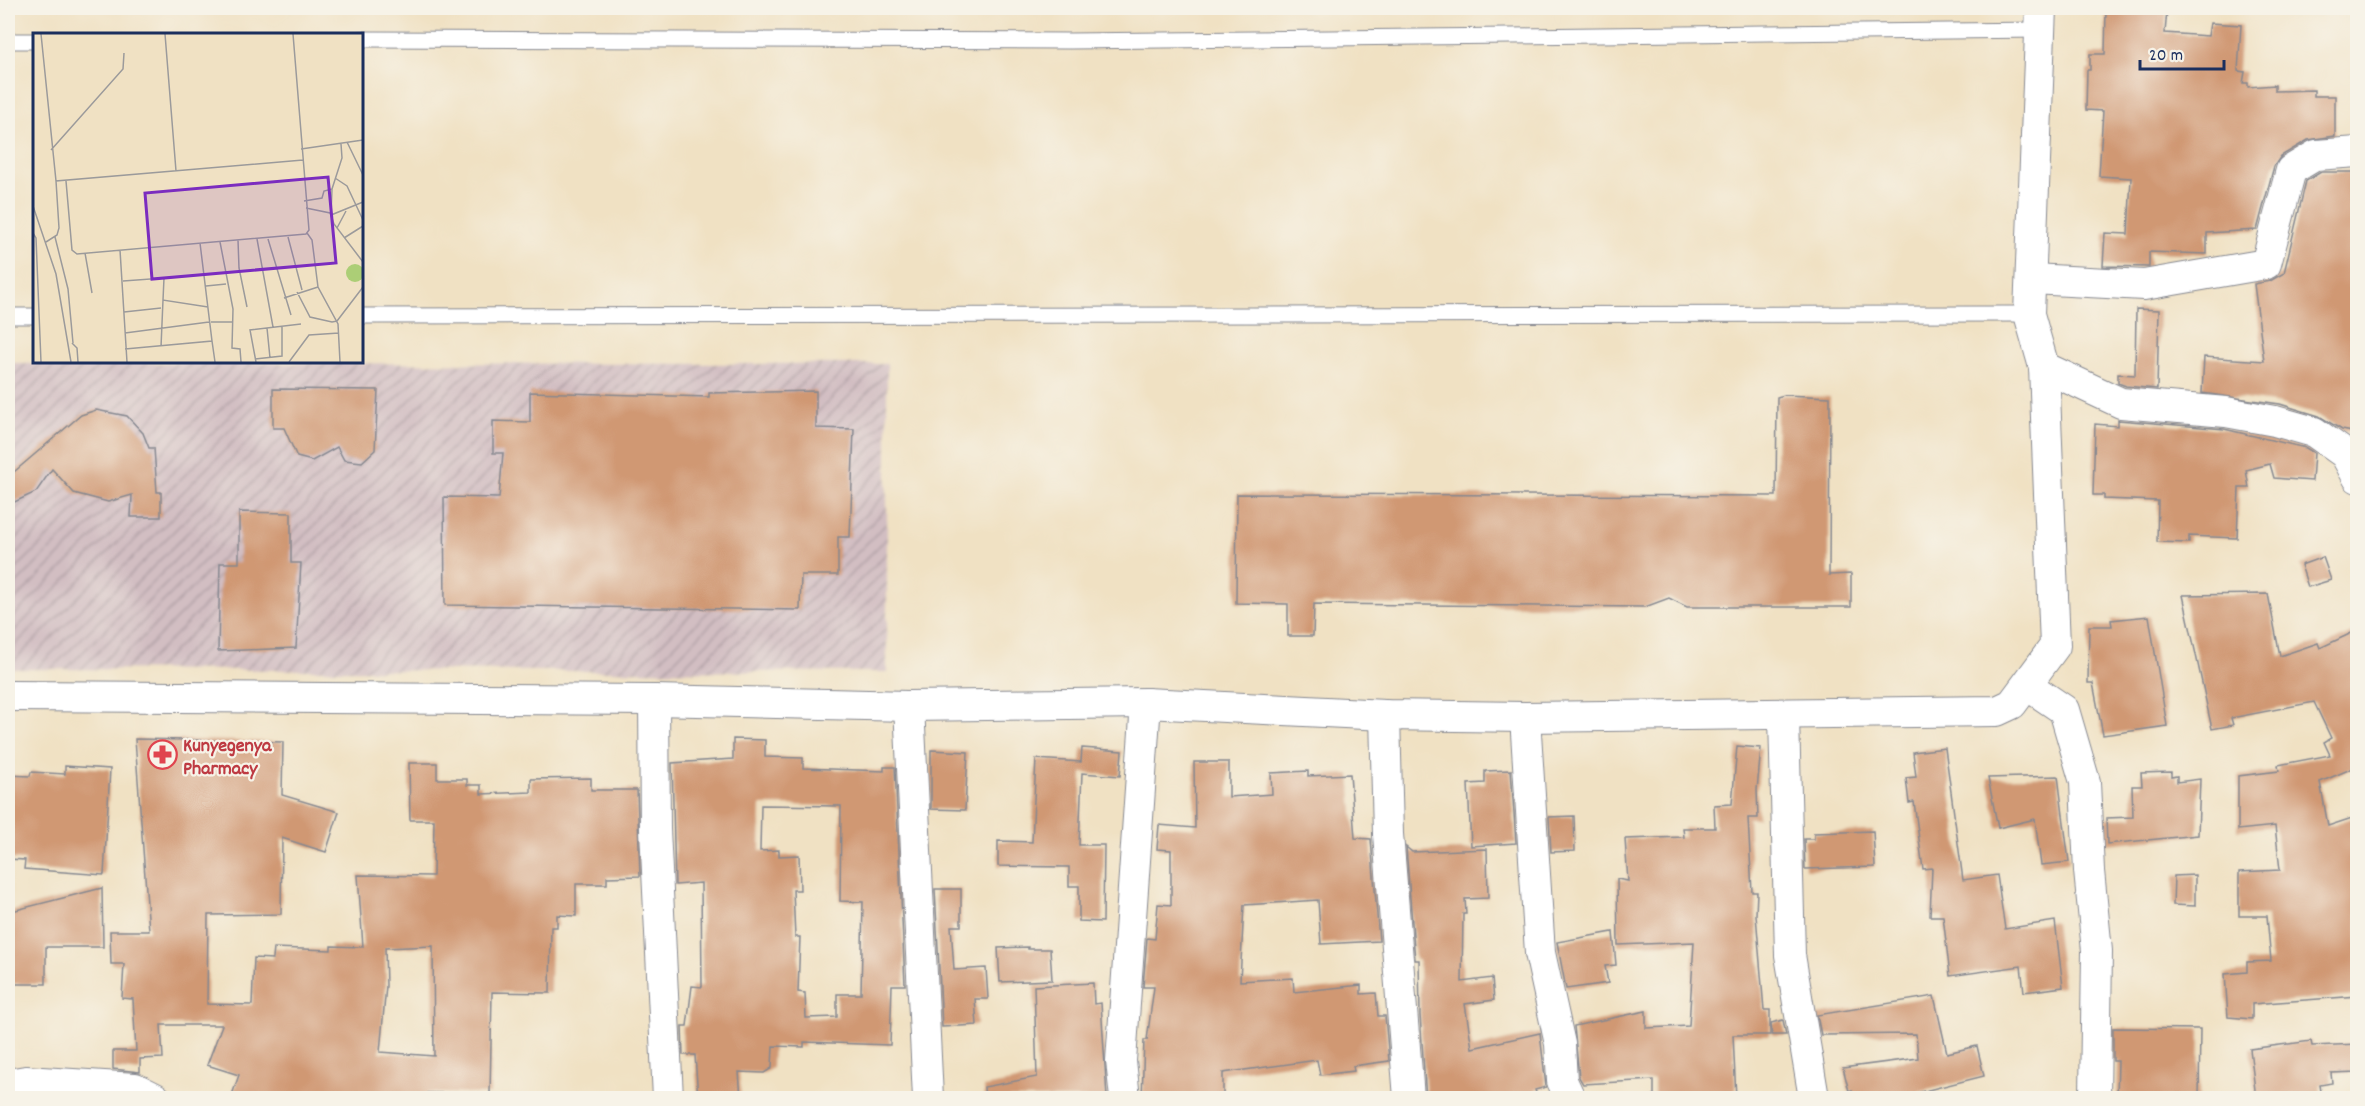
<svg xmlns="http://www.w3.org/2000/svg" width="2365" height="1106" font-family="Dekko,sans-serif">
	<defs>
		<pattern id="industrial-furrows" width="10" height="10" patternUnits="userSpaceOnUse" patternTransform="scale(1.5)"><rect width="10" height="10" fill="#d2bec2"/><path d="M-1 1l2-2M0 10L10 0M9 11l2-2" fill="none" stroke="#aa9ba1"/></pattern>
	</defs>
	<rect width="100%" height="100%" fill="#f7f3e8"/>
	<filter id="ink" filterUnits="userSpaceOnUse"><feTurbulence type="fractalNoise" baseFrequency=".0167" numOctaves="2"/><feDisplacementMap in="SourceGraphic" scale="12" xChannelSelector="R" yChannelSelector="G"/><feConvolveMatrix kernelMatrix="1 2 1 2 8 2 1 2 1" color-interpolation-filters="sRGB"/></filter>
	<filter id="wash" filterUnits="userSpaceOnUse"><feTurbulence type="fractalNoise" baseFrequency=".008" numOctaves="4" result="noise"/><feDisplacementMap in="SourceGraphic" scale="24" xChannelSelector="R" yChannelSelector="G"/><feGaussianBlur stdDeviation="1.35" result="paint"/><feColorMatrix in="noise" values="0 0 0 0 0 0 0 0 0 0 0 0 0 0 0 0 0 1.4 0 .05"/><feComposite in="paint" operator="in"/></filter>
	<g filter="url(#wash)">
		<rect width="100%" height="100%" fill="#f0e1c3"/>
		<path fill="url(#industrial-furrows)" d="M 8,363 L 887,364 L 887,672 L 8,669 Z"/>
		<g id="blocks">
			<g fill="#d09873" fill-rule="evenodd">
				<path d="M 2138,9 L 2167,10 L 2165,33 L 2208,36 L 2210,23 L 2241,25 L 2238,71 L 2245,72 L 2243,83 L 2248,83 L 2248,87 L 2275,85 L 2275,91 L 2314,90 L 2314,96 L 2335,96 L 2335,136 L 2308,140 L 2281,156 L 2274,166 L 2257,230 L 2207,233 L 2207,254 L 2149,252 L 2149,267 L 2103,266 L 2105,233 L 2128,234 L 2131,178 L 2099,176 L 2103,111 L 2086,110 L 2087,70 L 2090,70 L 2090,54 L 2105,54 L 2106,10 Z"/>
				<path d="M 2321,172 L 2358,172 L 2358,433 L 2342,430 L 2319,416 L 2280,404 L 2202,393 L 2204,357 L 2264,361 L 2254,284 L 2270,281 L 2284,273 L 2306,181 Z"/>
				<path d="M 2136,309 L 2159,310 L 2157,389 L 2126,386 L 2118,383 L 2118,374 L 2135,375 Z"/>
				<path d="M 273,389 L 378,390 L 375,450 L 362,462 L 344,460 L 337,447 L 312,461 L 297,457 L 284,428 L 273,428 Z"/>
				<path d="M 816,391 L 816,428 L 854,429 L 850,537 L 838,537 L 838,575 L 801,575 L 800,610 L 445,605 L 444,497 L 499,498 L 503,453 L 493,453 L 493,421 L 530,422 L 530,392 L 709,397 L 709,393 Z"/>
				<path d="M 1784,395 L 1830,397 L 1829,575 L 1851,574 L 1851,607 L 1687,607 L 1669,598 L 1645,607 L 1314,604 L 1313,636 L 1288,636 L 1288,604 L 1236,603 L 1237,494 L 1776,496 L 1777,397 Z"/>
				<path d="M 96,410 L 127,416 L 143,433 L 149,448 L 154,448 L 157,492 L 161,492 L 161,517 L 131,517 L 132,495 L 108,502 L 74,493 L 52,469 L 36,492 L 8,505 L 8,477 L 81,415 Z"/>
				<path d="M 2118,420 L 2224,429 L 2306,448 L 2314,453 L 2312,481 L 2274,478 L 2270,464 L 2246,470 L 2249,488 L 2239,488 L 2237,538 L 2189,536 L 2189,543 L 2157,542 L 2158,501 L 2104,499 L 2104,495 L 2093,495 L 2095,424 L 2118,426 Z"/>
				<path d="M 239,512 L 291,513 L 291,563 L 301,563 L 296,648 L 218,651 L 220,563 L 239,563 Z"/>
				<path d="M 2323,557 L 2331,580 L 2308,587 L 2301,565 Z"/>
				<path d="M 2268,594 L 2280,656 L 2318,643 L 2320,648 L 2358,630 L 2358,766 L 2320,782 L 2328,826 L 2358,816 L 2358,996 L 2252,1004 L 2252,1019 L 2228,1017 L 2225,974 L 2247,972 L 2247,962 L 2271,961 L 2267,916 L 2239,916 L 2239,872 L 2280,870 L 2275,826 L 2238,830 L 2238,776 L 2279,771 L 2278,765 L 2330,755 L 2324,742 L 2331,738 L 2314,702 L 2231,718 L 2233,725 L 2212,729 L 2183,595 Z"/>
				<path d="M 2149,616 L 2167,726 L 2103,735 L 2093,683 L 2088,683 L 2089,626 L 2112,626 L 2111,620 Z"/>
				<path d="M 135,739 L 283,742 L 282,795 L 339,812 L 326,852 L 282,838 L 281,914 L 208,915 L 207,1004 L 252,1005 L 254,958 L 273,959 L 274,948 L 331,950 L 331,946 L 363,947 L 358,875 L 433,876 L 434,820 L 410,820 L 409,763 L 437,763 L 437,779 L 467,779 L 467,785 L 481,785 L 481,794 L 531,792 L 531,779 L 591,778 L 591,790 L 637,790 L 640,876 L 607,877 L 607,884 L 576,884 L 576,916 L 557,915 L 557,927 L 551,927 L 550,993 L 492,992 L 490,1094 L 427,1093 L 427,1098 L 231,1098 L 239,1075 L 207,1065 L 222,1025 L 161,1025 L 163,1058 L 140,1059 L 140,1072 L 113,1069 L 113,1051 L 136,1051 L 133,999 L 122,998 L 124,964 L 111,964 L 110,931 L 149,931 ZM 433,946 L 434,1056 L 380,1052 L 386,986 L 385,948 Z"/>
				<path d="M 733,739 L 765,740 L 765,757 L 803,758 L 803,768 L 884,771 L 884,767 L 895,767 L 905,985 L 892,985 L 890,1045 L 804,1042 L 804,1047 L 773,1046 L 772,1068 L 764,1073 L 739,1072 L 741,1098 L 698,1098 L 695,1055 L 683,1055 L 682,1026 L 687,1026 L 692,986 L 702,987 L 701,883 L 675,885 L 672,763 L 733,759 ZM 761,805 L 841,806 L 840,901 L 863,902 L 861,994 L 837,994 L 837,1017 L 806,1018 L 805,993 L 798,992 L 800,937 L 795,937 L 793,890 L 800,890 L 799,855 L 779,856 L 779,850 L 760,851 Z"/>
				<path d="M 1737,746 L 1761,748 L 1757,790 L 1758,818 L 1748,818 L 1752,892 L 1757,892 L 1756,915 L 1764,1010 L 1770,1010 L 1770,1035 L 1733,1035 L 1736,1098 L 1654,1098 L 1654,1080 L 1583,1084 L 1579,1077 L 1574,1026 L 1646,1011 L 1646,1028 L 1689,1026 L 1694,942 L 1618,945 L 1617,879 L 1628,881 L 1625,839 L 1684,837 L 1683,828 L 1715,828 L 1714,805 L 1732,804 Z"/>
				<path d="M 1082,748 L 1122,751 L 1120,776 L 1082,773 L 1079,845 L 1104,845 L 1103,922 L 1079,921 L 1079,886 L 1069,886 L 1069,867 L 998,866 L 998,841 L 1032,842 L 1036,759 L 1081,762 Z"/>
				<path d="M 1945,748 L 1963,880 L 1997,875 L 2005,929 L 2055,921 L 2063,987 L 2024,992 L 2021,966 L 1950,976 L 1943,916 L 1930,916 L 1932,868 L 1923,869 L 1914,802 L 1909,803 L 1906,778 L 1916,777 L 1913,752 Z"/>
				<path d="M 931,750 L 968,752 L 965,810 L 931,809 Z"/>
				<path d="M 1194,762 L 1229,762 L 1229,797 L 1272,794 L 1271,773 L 1308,771 L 1308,776 L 1350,774 L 1355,838 L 1371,839 L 1379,941 L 1321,944 L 1318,900 L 1244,905 L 1240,981 L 1293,978 L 1294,992 L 1361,985 L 1361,994 L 1376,993 L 1378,1016 L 1385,1016 L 1389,1061 L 1353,1066 L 1354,1071 L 1320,1075 L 1317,1060 L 1223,1073 L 1223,1098 L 1142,1098 L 1144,1040 L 1147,1040 L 1154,987 L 1143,987 L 1147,938 L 1155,939 L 1158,904 L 1171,905 L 1171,850 L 1157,849 L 1159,825 L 1195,828 Z"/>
				<path d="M 65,766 L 110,769 L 104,875 L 24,869 L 25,860 L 8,859 L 8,775 L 30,776 L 31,772 L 65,774 Z"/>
				<path d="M 1511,770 L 1516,843 L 1471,846 L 1468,784 L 1485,783 L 1485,771 Z"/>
				<path d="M 2171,772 L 2171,777 L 2177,776 L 2177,782 L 2200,779 L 2198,835 L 2107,844 L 2106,818 L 2133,817 L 2132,786 L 2142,786 L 2141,773 Z"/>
				<path d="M 2058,776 L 2069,862 L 2041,865 L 2035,819 L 1998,828 L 1988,778 Z"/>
				<path d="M 1574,816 L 1575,851 L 1551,852 L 1549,817 Z"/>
				<path d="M 1873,831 L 1875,867 L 1805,869 L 1804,839 L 1814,839 L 1814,833 Z"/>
				<path d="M 1406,847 L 1412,852 L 1487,849 L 1488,898 L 1465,899 L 1466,914 L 1463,914 L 1462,982 L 1492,978 L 1494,1000 L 1465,1004 L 1472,1048 L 1540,1033 L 1546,1087 L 1535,1090 L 1538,1098 L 1426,1098 L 1420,1015 L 1419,960 L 1415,960 Z"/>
				<path d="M 2195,875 L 2195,906 L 2173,905 L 2174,876 Z"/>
				<path d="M 102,888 L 103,947 L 46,947 L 46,984 L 8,984 L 8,912 Z"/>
				<path d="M 935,889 L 961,889 L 961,926 L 951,926 L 954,970 L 986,968 L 988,999 L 975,999 L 977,1025 L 942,1027 Z"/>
				<path d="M 1613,932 L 1616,965 L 1605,966 L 1608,983 L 1566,989 L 1557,942 Z"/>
				<path d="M 1028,947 L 1028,949 L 1050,949 L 1052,980 L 1000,982 L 998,948 Z"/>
				<path d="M 1093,983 L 1094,1004 L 1101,1003 L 1107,1098 L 985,1098 L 984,1087 L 1037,1077 L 1034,986 Z"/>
				<path d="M 1934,996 L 1947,1053 L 1977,1046 L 1984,1076 L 1912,1094 L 1913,1098 L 1854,1098 L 1852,1090 L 1849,1091 L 1843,1068 L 1918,1058 L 1916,1034 L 1821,1035 L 1817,1015 Z"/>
				<path d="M 1783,1020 L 1786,1035 L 1772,1035 L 1771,1023 Z"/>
				<path d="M 2113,1028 L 2200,1029 L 2199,1098 L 2117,1098 L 2118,1061 L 2113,1061 Z"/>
				<path d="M 2311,1041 L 2312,1046 L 2358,1044 L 2358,1072 L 2331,1073 L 2332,1083 L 2320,1085 L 2322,1098 L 2256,1098 L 2250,1049 Z"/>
			</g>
		</g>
	</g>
	<g filter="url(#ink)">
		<use href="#blocks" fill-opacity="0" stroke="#868890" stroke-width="1.5"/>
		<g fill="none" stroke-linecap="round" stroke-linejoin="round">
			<defs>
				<g id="lane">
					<path d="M 362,39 L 1070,41 L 2039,30"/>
					<path d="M 8,41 L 34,41"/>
					<path d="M 8,316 L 34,316"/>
					<path d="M 362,316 L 2029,314"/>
				</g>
				<g id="street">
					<path d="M 2032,279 L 2144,285 L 2266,264 L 2291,170 L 2316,155 L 2358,152"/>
					<path d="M 2044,367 L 2121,403 L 2226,412 L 2275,421 L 2314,432 L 2345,454 L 2358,478"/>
					<path d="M 2027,685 L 2064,710 L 2085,782 L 2089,871 L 2097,951 L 2095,1098"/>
					<path d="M 8,696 L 654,700 L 909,706 L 1146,703 L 1385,715 L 1525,717 L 1997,711 L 2012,704 L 2055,646 L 2044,367 L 2029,314 L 2041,8"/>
					<path d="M 654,700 L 655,829 L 668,1098"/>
					<path d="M 909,706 L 928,1098"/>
					<path d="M 1385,715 L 1388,834 L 1409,1098"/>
					<path d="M 1784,716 L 1790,955 L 1814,1098"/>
					<path d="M 1525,717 L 1540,953 L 1560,1044 L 1562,1081 L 1570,1098"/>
					<path d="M 8,1084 L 26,1081 L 135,1088 L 155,1098"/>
					<path d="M 1125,1098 L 1121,1061 L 1146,703"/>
				</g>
			</defs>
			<use href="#lane" stroke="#868890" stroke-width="17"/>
			<use href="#street" stroke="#868890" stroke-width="32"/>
			<use href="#lane" stroke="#fff" stroke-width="15"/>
			<use href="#street" stroke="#fff" stroke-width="30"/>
		</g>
	</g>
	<defs>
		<symbol id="pharmacy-ring" viewBox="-11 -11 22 22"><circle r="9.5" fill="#f7f3e8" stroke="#e0444e" stroke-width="1.5"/><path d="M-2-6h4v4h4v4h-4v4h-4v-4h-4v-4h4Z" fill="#e0444e"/></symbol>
	</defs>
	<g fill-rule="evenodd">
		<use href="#pharmacy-ring" x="146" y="738" width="33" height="33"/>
	</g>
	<g text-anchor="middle" stroke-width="4.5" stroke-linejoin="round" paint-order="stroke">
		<g font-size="20" font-weight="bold" fill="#be3a42" stroke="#f7f3e8" text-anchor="start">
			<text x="183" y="751">Kunyegenya<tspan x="183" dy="23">Pharmacy</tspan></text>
		</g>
	</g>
	<g transform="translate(33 33)">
		<rect width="330" height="330" fill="#f0e1c3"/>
		<path d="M313 240a9 9 0 1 1 18 0a9 9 0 1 1-18 0Z" fill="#acce76"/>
		<path fill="none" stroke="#9b9a9b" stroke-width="1.5" d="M 8,1 L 23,148M 132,1 L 143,138M 314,109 L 330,142M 308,111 L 309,125 L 299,156 L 298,182 L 330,169M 268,116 L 330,107M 18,117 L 90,36 L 91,20M 302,145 L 314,153 L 330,187M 33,148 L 39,217 L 44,221 L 273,201 L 276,197 L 260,1M 271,168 L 289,165 L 291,158 L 299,156M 0,173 L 23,241 L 38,329M 273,175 L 297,180 L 301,191 L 330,229M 304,195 L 313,178M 0,200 L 3,205 L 8,329M 274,200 L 279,207 L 285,254 L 305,291 L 307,329M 22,204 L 35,256 L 40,310M 255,204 L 269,257M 311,205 L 330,193M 224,206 L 240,294M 235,206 L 258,282M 205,207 L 206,235 L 214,274M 13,209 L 24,202 L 26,195 L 23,148 L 270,127M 187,209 L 200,276 L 199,315 L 207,316 L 208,329M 87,217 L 94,329M 52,220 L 59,260M 90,248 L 131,245 L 130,267M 173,253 L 193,251M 264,259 L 277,284 L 299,289 L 304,288 L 330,254M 251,265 L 285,254M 91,279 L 128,275M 178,289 L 199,289M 234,295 L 237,325M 92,300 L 176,289M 179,308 L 182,329M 39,310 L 44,315 L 45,329M 128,314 L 130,267 L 175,274M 92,316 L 179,308 L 167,210M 222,326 L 249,323 L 249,293M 223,329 L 217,297 L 268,291M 256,329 L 276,302 L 306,300"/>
		<path fill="#7b2cbf" fill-opacity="0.15" stroke="#7b2cbf" stroke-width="3" d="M 295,144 L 303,230 L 119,246 L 112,160 Z"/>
		<rect width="330" height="330" fill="none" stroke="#1b2f5e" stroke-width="3"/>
	</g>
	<rect width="2365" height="1106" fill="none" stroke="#f7f3e8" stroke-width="30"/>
	<path d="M2140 60v9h84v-9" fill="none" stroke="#1b2f5e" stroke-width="3"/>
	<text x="2149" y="60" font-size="18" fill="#1b2f5e" stroke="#f7f3e8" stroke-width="4.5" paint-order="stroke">20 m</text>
</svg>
